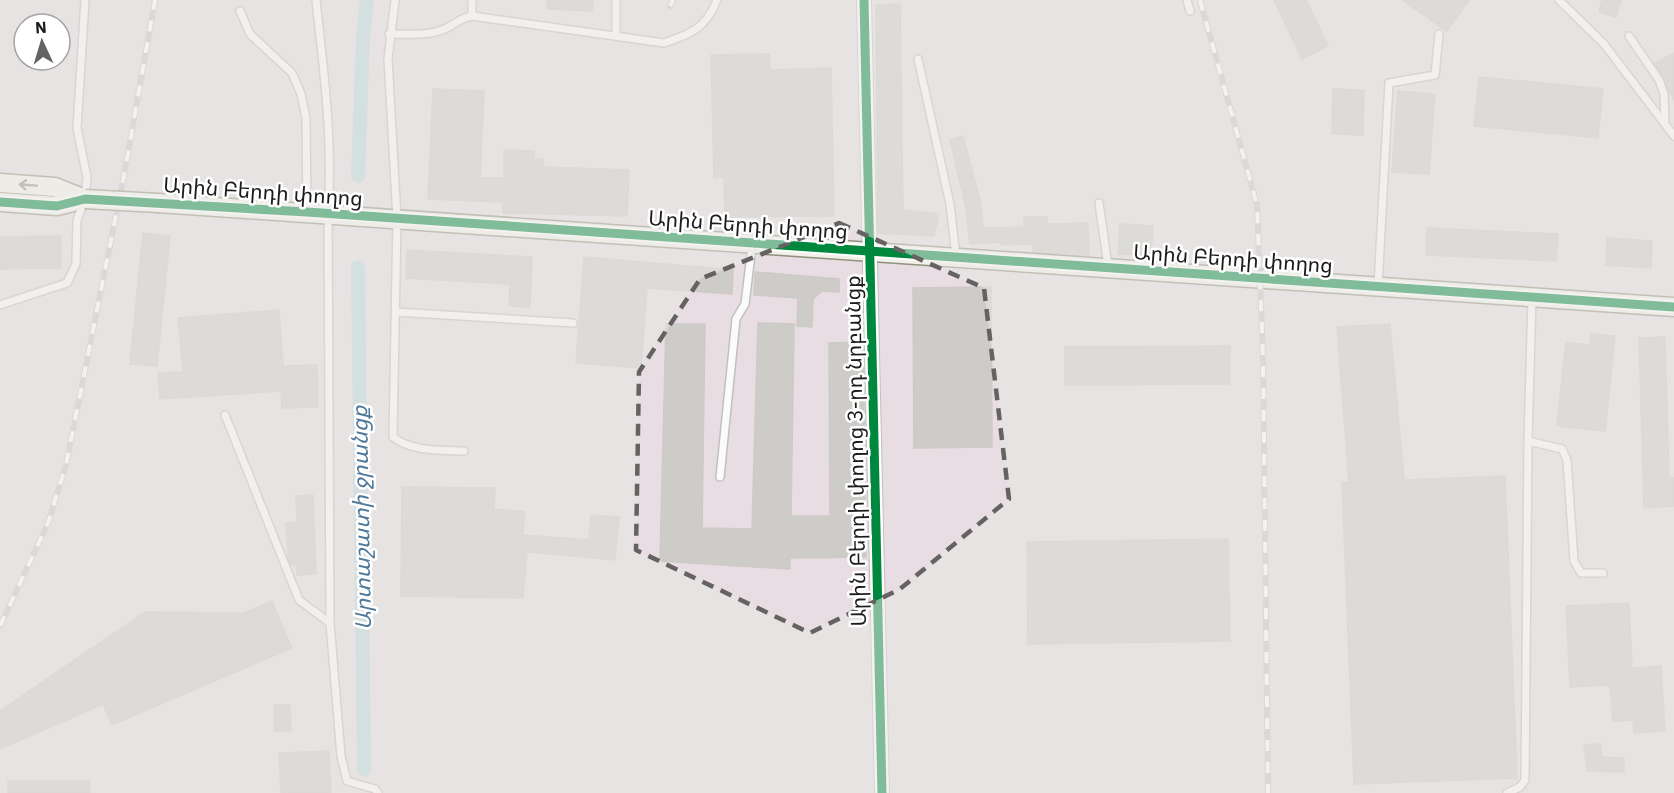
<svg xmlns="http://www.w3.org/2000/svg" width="1674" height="793" font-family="'IBM Plex Sans','Noto Sans Armenian',sans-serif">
	<rect width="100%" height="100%" fill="#eae7e4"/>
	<path fill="#e7dde3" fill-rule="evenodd" d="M 0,0 L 1674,0 L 1674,793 L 0,793 ZM 24,24 L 60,24 L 60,60 L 24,60 Z"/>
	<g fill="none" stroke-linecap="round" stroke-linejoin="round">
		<g stroke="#bad6da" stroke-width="14">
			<path d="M 358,176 L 363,36 L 367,0"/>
			<path d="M 358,267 L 364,769"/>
		</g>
	</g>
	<g fill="#ceccc9" stroke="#cdc9c6" stroke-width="1.5">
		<path d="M 547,0 L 593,0 L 592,11 L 547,9 Z"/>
		<path d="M 1274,0 L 1306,0 L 1328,46 L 1302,59 Z"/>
		<path d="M 1402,0 L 1469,0 L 1447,31 Z"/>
		<path d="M 1602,0 L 1621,0 L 1616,17 L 1599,12 Z"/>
		<path d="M 900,4 L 903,210 L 939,214 L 934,236 L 878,233 L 876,5 Z"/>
		<path d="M 1674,53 L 1674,100 L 1655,63 Z"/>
		<path d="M 770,54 L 770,70 L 831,68 L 834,216 L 725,217 L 724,177 L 714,178 L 711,55 Z"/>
		<path d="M 1479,77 L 1603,89 L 1598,138 L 1474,126 Z"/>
		<path d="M 433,89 L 484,91 L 480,178 L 504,178 L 504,150 L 534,151 L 534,159 L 543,159 L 543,167 L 629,170 L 627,216 L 503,213 L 503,202 L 428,199 Z"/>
		<path d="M 1333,89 L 1364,90 L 1363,135 L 1332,134 Z"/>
		<path d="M 1398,91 L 1435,94 L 1429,174 L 1392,172 Z"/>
		<path d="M 963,136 L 981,204 L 983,228 L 1024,227 L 1024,217 L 1047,217 L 1047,224 L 1088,223 L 1089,256 L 1033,252 L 1033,244 L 1000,245 L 1000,242 L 970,244 L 965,204 L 950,140 Z"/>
		<path d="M 1120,224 L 1153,226 L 1151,256 L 1118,254 Z"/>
		<path d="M 1427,228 L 1558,234 L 1556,261 L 1426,255 Z"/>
		<path d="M 143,233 L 170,236 L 157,366 L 130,364 Z"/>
		<path d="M 61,236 L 61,268 L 0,269 L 0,237 Z"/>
		<path d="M 1607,238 L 1652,241 L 1651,268 L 1606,265 Z"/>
		<path d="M 407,250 L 532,257 L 530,307 L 509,306 L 510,284 L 406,278 Z"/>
		<path d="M 584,257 L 733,270 L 732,294 L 647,288 L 641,368 L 576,363 Z"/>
		<path d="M 755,272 L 839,279 L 839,292 L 822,291 L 813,299 L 812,327 L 797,326 L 798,298 L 754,295 Z"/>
		<path d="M 991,287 L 992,447 L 914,448 L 913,288 Z"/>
		<path d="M 279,310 L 283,366 L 317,365 L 318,407 L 282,408 L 281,391 L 160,399 L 158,373 L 183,372 L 178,318 Z"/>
		<path d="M 758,323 L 794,324 L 791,516 L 830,516 L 829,343 L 863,342 L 866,557 L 790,558 L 790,569 L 660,561 L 666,324 L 705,324 L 702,528 L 752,529 Z"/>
		<path d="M 1390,324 L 1404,480 L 1505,476 L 1517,778 L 1354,784 L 1342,482 L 1349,482 L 1337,327 Z"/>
		<path d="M 1591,334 L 1615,336 L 1605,431 L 1557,426 L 1566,342 L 1590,345 Z"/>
		<path d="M 1665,337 L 1669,478 L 1674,478 L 1674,506 L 1644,508 L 1639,338 Z"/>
		<path d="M 1230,346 L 1230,384 L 1065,385 L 1065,347 Z"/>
		<path d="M 402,487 L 495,488 L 494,509 L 525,512 L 523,535 L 589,540 L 591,515 L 619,517 L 615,560 L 527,552 L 523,598 L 401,596 Z"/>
		<path d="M 313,495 L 316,574 L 297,575 L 297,565 L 291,565 L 288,556 L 286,523 L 297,522 L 296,496 Z"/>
		<path d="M 1228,539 L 1230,641 L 1028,644 L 1027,542 Z"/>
		<path d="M 272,601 L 292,648 L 112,725 L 103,704 L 0,749 L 0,711 L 145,612 L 244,613 Z"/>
		<path d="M 1629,603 L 1632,668 L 1661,666 L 1665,731 L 1634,733 L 1633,720 L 1613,722 L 1610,685 L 1570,687 L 1566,606 Z"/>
		<path d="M 274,705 L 290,705 L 291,731 L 274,731 Z"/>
		<path d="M 1600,744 L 1602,757 L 1624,758 L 1624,772 L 1587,771 L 1584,745 Z"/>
		<path d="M 329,751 L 331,793 L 281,793 L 279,753 Z"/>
		<rect x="8" y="781" width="82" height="12"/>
	</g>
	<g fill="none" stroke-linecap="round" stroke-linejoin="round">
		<defs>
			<g id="lane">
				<path d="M 316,0 C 324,75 333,137 328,214 L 330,623 L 341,756 L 347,781 L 375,789 L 378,793"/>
				<path d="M 395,0 L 388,59 L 397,219 L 393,437 C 412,452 441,450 464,451"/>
				<path d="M 616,0 L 616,34"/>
				<path d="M 1187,0 L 1190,11"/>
				<path d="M 1559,0 L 1604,44 L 1674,136"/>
				<path d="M 240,11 L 250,34 L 292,73 L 301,94 L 306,118 L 307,212"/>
				<path d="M 472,16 L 472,0"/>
				<path d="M 389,34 C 406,34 426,36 442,30 C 454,26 457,19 472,16 L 664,43 C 691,34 706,28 717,0"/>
				<path d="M 1629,36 L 1659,80 L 1664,94 L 1665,123"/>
				<path d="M 918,59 L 950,204 L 956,256"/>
				<path d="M 1099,203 L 1108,266"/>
				<path d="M 1378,286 L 1389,83 L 1435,75 L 1439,34"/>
				<path d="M 0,305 L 67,283 L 76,264 L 77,220 L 85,199 L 87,177 L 77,128 L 85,0"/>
				<path d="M 396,312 L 573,323"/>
				<path d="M 225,415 L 299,600 L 330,623"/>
				<path d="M 1528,441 L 1562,449 L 1567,460 L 1574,561 L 1581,573 L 1603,573"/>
				<path d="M 720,477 L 736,319 L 745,304 L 752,246"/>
				<path d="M 1507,793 L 1520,787 L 1525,780 L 1528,441 L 1532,299"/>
			</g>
			<path id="street" d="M 864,0 L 882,793"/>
			<g id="secondary">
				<path d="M 0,183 L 55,187 L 85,199"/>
				<path d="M 0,202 L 57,206 L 85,199"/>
				<path d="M 158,203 L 1674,307"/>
			</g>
		</defs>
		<use href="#lane" stroke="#c1c0bf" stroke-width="10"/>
		<use href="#street" stroke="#c1c0bf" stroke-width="16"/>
		<use href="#secondary" stroke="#91917f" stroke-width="21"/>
		<use href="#lane" stroke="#fcfbfb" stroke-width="7"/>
		<use href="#street" stroke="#fcfbfb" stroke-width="14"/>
		<use href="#secondary" stroke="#f2f1e9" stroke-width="18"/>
		<defs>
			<g id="rail">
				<path d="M 1200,0 L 1257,205 L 1263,357 L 1268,793"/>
				<path d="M 670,6 L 673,0"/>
				<path d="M 0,626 L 48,523 L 66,465 L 125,170 L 155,0"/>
			</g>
		</defs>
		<use href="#rail" stroke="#c9c8c8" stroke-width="6"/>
		<use href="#rail" stroke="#fff" stroke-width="4" stroke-dasharray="11" stroke-linecap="butt"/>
		<defs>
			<path id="secondary-bridge" d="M 85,199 L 158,203"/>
		</defs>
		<use href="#secondary-bridge" stroke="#91917f" stroke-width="21" stroke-linecap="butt"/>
		<use href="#secondary-bridge" stroke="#f2f1e9" stroke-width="18"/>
		<defs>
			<g id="cycleway">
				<path d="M 864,0 L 882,793"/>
				<path d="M 0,202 L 57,206 L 85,199 L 307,212 L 1674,307"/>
			</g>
		</defs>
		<use href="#cycleway" stroke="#fff" stroke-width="13"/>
		<use href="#cycleway" stroke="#00873e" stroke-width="9"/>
	</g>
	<defs><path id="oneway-shaft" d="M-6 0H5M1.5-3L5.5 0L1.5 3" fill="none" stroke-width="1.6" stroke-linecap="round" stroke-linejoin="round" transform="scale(1.5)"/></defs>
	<use stroke="#92918d" href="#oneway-shaft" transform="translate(28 185) rotate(-176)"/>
	<path d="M0 0H1674V793H0ZM 839,223 L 984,288 L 1009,499 L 900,589 L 810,633 L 636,550 L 639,372 L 700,279 Z" fill="#eae7e4" fill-opacity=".55" fill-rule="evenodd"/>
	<path fill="none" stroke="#646362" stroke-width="4.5" stroke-dasharray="12 8" stroke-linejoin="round" d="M 839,223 L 984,288 L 1009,499 L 900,589 L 810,633 L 636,550 L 639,372 L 700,279 Z"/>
	<g text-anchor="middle" stroke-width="5" stroke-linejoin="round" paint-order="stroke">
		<g font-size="21" fill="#1c1c1c" stroke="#fff">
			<text transform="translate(263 192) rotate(4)" y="7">Արին Բերդի փողոց</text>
			<text transform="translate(748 225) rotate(4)" y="7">Արին Բերդի փողոց</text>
			<text transform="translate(1233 259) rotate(4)" y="7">Արին Բերդի փողոց</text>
			<text transform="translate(856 451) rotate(-91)" y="7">Արին Բերդի փողոց 3-րդ նրբանցք</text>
		</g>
		<g font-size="22" font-style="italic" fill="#4f799a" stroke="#fff">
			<text transform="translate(361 518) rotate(-91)" y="8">Արտաշատի ջրանցք</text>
		</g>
	</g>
	<g transform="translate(42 42) rotate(356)"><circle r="28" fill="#ffffff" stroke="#a4a4a4" stroke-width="1.5"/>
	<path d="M0-4.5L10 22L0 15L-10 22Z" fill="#646362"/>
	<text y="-9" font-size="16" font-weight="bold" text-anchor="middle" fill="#1c1c1c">N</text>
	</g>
</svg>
